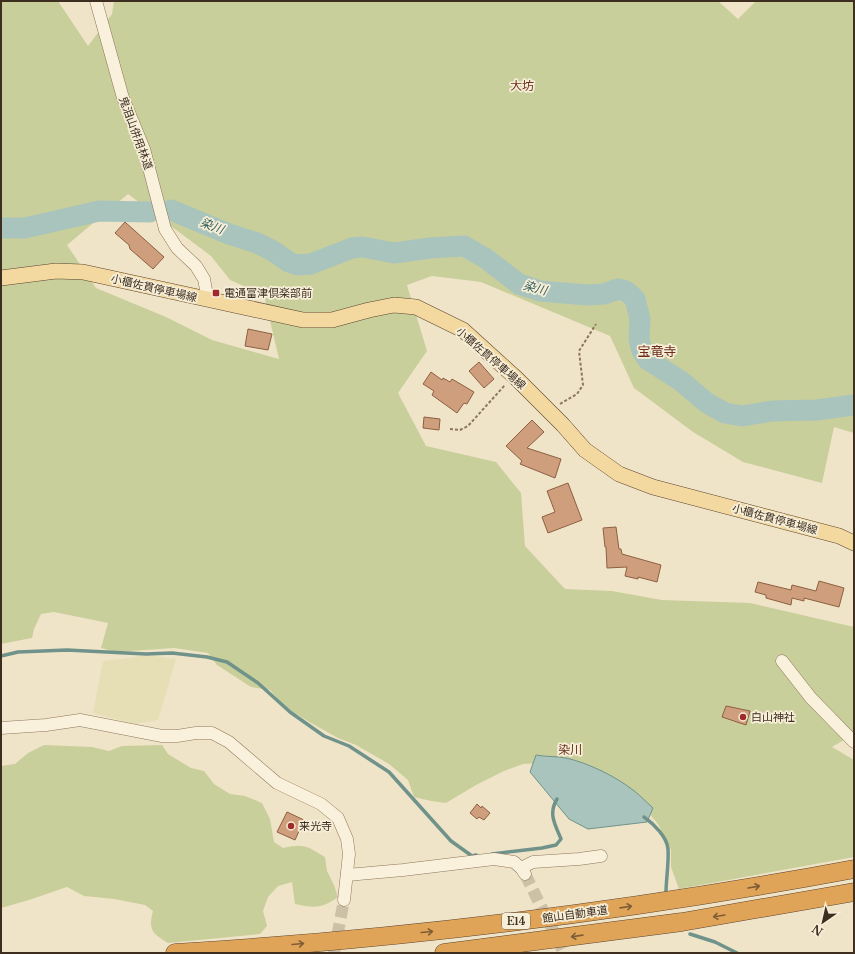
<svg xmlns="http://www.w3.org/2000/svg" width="855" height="954" font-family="'Libre Baskerville','Noto Sans JP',serif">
	<rect width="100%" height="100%" fill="#f0e4c8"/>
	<path fill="#e6deb5" d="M 147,655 L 176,659 L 158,720 L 135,724 L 93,713 L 103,661 L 122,659 Z"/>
	<g fill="#c9cf9b" fill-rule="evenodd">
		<path d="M 1,1 L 58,1 L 88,46 L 112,14 L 114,1 L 718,1 L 738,19 L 756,1 L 854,1 L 854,433 L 834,427 L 822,483 L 743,462 L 693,432 L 634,388 L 610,336 L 481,282 L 432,276 L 407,285 L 427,351 L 398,393 L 426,446 L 496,462 L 521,493 L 525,546 L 565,589 L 612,591 L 662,600 L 750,603 L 854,627 L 854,734 L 832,747 L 854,760 L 854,857 L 679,889 L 671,867 L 671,850 L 658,824 L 642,805 L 541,763 L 523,764 L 504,771 L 476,785 L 446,803 L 431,801 L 414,797 L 408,780 L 389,764 L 356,745 L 338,738 L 311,723 L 285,707 L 270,690 L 251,687 L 217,665 L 208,653 L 174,648 L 116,652 L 101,648 L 108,623 L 54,612 L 41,614 L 34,629 L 32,638 L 1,644 ZM 128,194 L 211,256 L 230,280 L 264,295 L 279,359 L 212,340 L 166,317 L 96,288 L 67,245 Z"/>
		<path d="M 44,745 L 92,747 L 109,751 L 122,746 L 162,745 L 168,754 L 191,768 L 204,771 L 214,784 L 230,794 L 245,796 L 262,803 L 270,819 L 274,842 L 283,848 C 304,843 307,846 325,857 L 327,871 L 334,885 L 338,897 C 322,909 313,908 295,904 L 292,882 L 278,886 L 268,897 L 263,911 L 267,926 L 260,934 L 168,943 C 152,933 148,930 153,911 L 145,905 L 114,899 L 84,896 L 67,887 L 29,900 L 1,908 L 1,766 L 15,764 L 28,753 Z"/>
	</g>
	<path fill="#a9c4bc" stroke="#6f938a" d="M 536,755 C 546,757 556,756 566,758 C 588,763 615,776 633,790 C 640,795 646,802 653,808 L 647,822 L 588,829 L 569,819 L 530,772 Z"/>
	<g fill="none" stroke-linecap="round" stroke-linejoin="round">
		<g stroke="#6f938a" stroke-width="3.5">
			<path d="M 1,656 L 18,652 L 67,650 L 146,654 L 172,653 L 207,657 L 227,662 L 258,683 L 290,712 L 324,736 L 349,746 L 389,772 L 451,841 L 472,856 L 476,855"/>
			<path d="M 644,817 C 654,824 667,837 668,849 C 669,863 666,879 666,893"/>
			<path d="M 492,854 L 542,848 L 556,845 L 561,839 C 555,824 548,814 557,799"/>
			<path d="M 690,934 L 715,942 L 737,953"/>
		</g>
		<g stroke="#a9c4bc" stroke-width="21">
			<path d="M 171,210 L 229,234 L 257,243 L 273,251 L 289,262 L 297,265 L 311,264 L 352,248 L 363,247 L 394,253 L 430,248 L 464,246 L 485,258 L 519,284 L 540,291 L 587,295 L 604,294 L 618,289 L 626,291 L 635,299 L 640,319 L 639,339 L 642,351 L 648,360 L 681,381 L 707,403 L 725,413 L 742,416 L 772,411 L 817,410 L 854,405"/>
			<path d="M 1,228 L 25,228 L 99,211 L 150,212"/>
		</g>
	</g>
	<g fill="#cf9f7d" stroke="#8d5f41">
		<path d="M 125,222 L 164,257 L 153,269 L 130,249 L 129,245 L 115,233 Z"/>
		<path d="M 248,329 L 272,334 L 268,350 L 245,346 Z"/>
		<path d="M 479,362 L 494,379 L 484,388 L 469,371 Z"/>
		<path d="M 431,372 L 442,380 L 443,378 L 450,382 L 452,379 L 474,392 L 467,404 L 464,403 L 457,413 L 432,395 L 434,391 L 423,384 Z"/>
		<path d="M 424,417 L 440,419 L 439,430 L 423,428 Z"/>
		<path d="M 532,420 L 544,432 L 527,448 L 561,459 L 555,478 L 520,464 L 522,461 L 506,446 Z"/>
		<path d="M 568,483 L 582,520 L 548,533 L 542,517 L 555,512 L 547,491 Z"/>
		<path d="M 616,527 L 619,549 L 621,549 L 622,554 L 661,565 L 657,582 L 638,577 L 638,579 L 625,576 L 627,567 L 607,568 L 606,547 L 605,547 L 603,528 Z"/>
		<path d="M 819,581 L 844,588 L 839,607 L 804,598 L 804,601 L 792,598 L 791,605 L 766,598 L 766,595 L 755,592 L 758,582 L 791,590 L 792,585 L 816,591 Z"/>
		<path d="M 726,706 L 750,711 L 746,725 L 722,717 Z"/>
		<path d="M 477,804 L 481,808 L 482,806 L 490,813 L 484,820 L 479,817 L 477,819 L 470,813 Z"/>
		<path d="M 287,812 L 304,820 L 295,840 L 277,832 Z"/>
	</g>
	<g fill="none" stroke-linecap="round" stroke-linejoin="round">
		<g stroke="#ccc0a6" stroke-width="12" stroke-dasharray="12 6" stroke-linecap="butt">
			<path d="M 525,874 L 564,953"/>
			<path d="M 334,953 L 344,900"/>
		</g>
		<defs>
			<g id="minor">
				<path d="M 96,1 L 123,98 L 144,149 L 165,229 L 177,248 L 196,266 L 204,279 L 208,300"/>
				<path d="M 782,661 L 811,698 L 854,742"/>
				<path d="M 1,728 L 46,725 L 80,720 L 162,736 L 177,736 L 196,733 L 212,733 L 229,742 L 277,783 L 321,804 L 338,818 L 347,839 L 349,854 L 344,900"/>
				<path d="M 521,868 L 533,862 L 579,859 L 601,856"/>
				<path d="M 347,875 L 403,870 L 494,859 L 514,862 L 521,868 L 525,874"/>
			</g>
			<path id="major" d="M 1,278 L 56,271 L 83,272 L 303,320 L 332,320 L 369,310 L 394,305 L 416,307 L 463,330 L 516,378 L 563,425 L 585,450 L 619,474 L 653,487 L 839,536 L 854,543"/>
			<g id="highway">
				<path d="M 175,953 C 403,939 630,911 854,869"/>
				<path d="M 444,953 L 682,922 L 854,892"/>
			</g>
		</defs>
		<use href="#minor" stroke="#8d765c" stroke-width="13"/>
		<use href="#major" stroke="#5b4430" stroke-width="16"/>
		<use href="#highway" stroke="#5b4430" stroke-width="19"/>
		<g stroke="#8d765c" stroke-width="2" stroke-dasharray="3 2" stroke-linecap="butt">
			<path d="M 560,404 L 577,394 L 583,385 L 579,351 L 596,324"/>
			<path d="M 450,429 L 460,430 L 468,426 L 505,385"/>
		</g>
		<use href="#minor" stroke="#faf1dc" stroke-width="12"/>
		<use href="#major" stroke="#f3d9a0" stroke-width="15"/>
		<use href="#highway" stroke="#e0a458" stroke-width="18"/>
	</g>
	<defs><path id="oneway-shaft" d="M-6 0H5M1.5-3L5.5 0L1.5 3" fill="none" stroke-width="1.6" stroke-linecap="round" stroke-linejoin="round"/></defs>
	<g stroke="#7e5d36">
		<use href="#oneway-shaft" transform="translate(754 887) rotate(-10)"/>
		<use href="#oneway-shaft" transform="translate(626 907) rotate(-8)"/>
		<use href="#oneway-shaft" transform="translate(719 916) rotate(171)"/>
		<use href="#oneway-shaft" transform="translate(427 932) rotate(-5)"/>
		<use href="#oneway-shaft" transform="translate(577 936) rotate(172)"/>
		<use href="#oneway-shaft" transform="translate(298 944) rotate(-5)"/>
	</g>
	<g fill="#9e2a2b" stroke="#f7eed8" stroke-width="1.5">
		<rect x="212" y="289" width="8" height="8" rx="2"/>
		<circle cx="743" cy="717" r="4"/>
		<circle cx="291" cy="826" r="4"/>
	</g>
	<g text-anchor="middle" stroke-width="3.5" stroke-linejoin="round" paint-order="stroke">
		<rect fill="#f7eed8" stroke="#756857" stroke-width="1" x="502" y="913" width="28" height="16" rx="3"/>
		<g font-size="10" font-weight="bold" fill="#3d2e20">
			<text x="516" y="925">E14</text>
		</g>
		<g font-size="11" fill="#3d2e20" stroke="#f7eed8">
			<text transform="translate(136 133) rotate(70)" y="4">鬼泪山併用林道</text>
			<text transform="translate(154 288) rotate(13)" y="4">小櫃佐貫停車場線</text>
			<text transform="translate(491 358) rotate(41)" y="4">小櫃佐貫停車場線</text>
			<text transform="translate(775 519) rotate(15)" y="4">小櫃佐貫停車場線</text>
			<text transform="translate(575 914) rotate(-8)" y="4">館山自動車道</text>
		</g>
		<g font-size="11" fill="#3d2e20" stroke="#f7eed8" text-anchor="start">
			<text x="224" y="297">電通富津倶楽部前</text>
			<text x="751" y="721">白山神社</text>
			<text x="299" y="830">来光寺</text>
		</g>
		<g font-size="12" fill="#6b2e1e" stroke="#f7eed8">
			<text x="522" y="90">大坊</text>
			<text x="570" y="754">染川</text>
		</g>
		<g font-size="12" font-style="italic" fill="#2f5d5a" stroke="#f7eed8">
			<text transform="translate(212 226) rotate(21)" y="4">染川</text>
			<text transform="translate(535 288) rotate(14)" y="4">染川</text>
		</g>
		<g font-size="13" fill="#6b2e1e" stroke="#f7eed8">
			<text x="657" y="356">宝竜寺</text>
		</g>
	</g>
	<rect width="855" height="954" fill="none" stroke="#3d2e20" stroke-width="4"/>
	<g transform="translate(823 922) rotate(214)" stroke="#f7eed8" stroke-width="3" paint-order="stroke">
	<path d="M0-3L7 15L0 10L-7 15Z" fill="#3d2e20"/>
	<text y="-6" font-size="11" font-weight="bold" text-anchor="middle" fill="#3d2e20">N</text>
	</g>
</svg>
